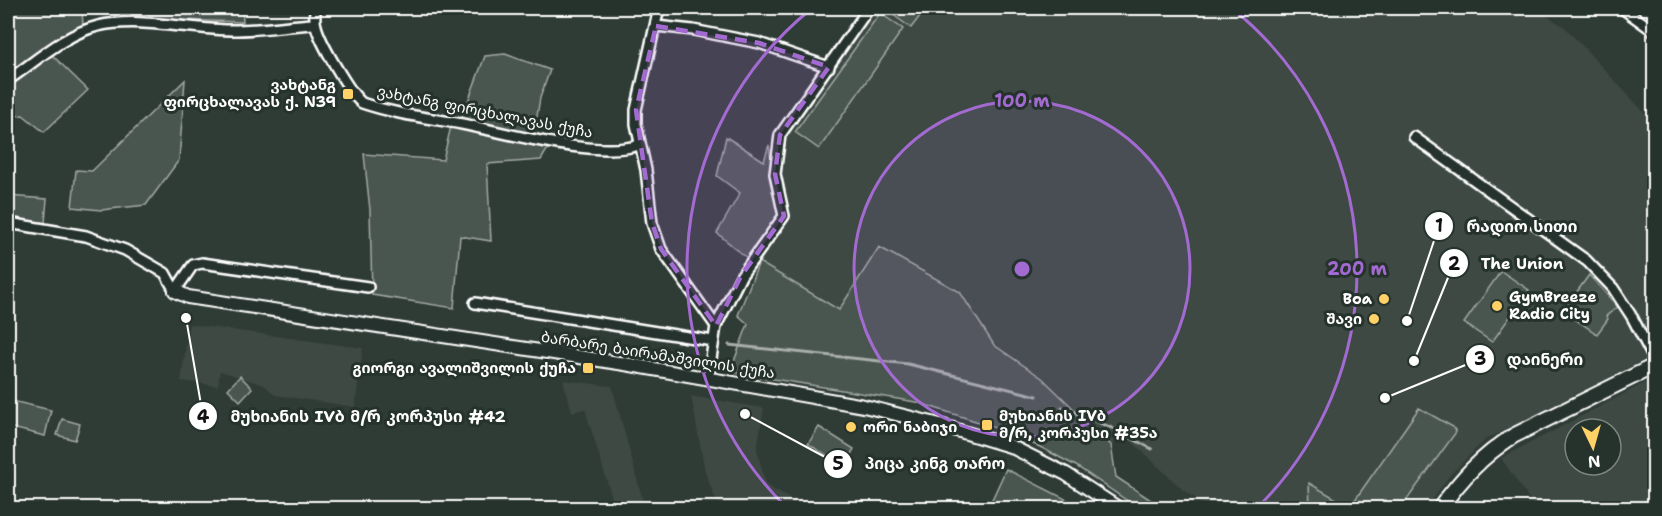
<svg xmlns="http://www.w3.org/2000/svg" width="1662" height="516" font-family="'Shantell Sans','Noto Sans Georgian',sans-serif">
	<rect width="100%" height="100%" fill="#2f3b35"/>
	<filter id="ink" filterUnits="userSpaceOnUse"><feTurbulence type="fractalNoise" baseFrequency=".0167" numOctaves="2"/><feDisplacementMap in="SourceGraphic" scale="12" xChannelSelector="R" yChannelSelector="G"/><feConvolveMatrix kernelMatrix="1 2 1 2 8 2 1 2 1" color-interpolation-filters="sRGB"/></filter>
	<g filter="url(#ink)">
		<g fill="#3c4842" fill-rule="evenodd">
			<path d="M 877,8 L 884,8 L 911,28 L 926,8 L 1543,8 L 1541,12 L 1565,27 L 1654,123 L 1654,355 L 1485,440 L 1450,475 L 1427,508 L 1209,508 L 1183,490 L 1127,437 L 1111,445 L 1042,378 L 994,345 L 960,292 L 879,248 L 839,310 L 759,262 L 790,215 L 779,172 L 781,142 Z"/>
			<path d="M 189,324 L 363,348 L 355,407 L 275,395 L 264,385 L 220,371 L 218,386 L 181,381 Z"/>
			<path d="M 1654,378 L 1654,402 L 1647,406 L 1654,418 L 1654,508 L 1535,508 L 1501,458 ZM 1575,429 L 1611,429 L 1611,465 L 1575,465 Z"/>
			<path d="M 563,380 L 612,386 L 645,508 L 615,508 L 585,409 L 572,412 Z"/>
			<path d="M 691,396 L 764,408 L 757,449 L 766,485 L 805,508 L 727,508 L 716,501 L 705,472 Z"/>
		</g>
		<g fill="#4a544f" stroke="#a4aaa7" stroke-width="1.5">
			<path d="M 8,8 L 82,8 L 83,27 L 66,34 L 8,73 Z"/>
			<path d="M 114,8 L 242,8 L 243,22 L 115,18 Z"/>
			<path d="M 884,8 L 926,8 L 911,28 Z"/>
			<path d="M 880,13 L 903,29 L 819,149 L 795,132 Z"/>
			<path d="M 51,54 L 88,90 L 44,132 L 23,115 L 8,117 L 8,86 Z"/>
			<path d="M 505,54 L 550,70 L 540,98 L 534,134 L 461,120 L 485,56 Z"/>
			<path d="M 185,80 L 179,160 L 146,205 L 101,210 L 72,207 L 76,170 L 92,171 Z"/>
			<path d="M 451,126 L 550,145 L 541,160 L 487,164 L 491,241 L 460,236 L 454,308 L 372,295 L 370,210 L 364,154 L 443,160 Z"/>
			<path d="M 726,137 L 764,161 L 769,145 L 778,214 L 747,258 L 717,233 L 740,193 L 717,176 Z"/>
			<path d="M 8,196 L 47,199 L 45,223 L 8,218 Z"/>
			<path d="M 879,247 L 960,292 L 994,345 L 1042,378 L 1111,445 L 1116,477 L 1163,508 L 1138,508 L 1076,466 L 1040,447 L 988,425 L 916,402 L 730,372 L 748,324 L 738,315 L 759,262 L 839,310 Z"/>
			<path d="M 1501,271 L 1529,290 L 1492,342 L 1464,323 Z"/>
			<path d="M 1589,275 L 1618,307 L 1606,316 L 1608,319 L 1597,334 L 1563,311 Z"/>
			<path d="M 240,376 L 252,388 L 240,401 L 228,389 Z"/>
			<path d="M 8,400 L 51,410 L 45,436 L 8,427 Z"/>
			<path d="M 1419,408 L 1453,427 L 1456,432 L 1401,508 L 1310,508 L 1309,483 L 1350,507 Z"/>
			<path d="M 62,419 L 80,424 L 75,440 L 57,435 Z"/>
			<path d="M 819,427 L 854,449 L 844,466 L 808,444 Z"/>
			<path d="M 1006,469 L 1083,508 L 992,508 L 989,506 Z"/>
		</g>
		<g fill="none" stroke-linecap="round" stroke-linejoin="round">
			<g stroke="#a9afac" stroke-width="3">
				<path d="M 729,345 L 908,364 L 1037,396"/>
				<path d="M 1062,407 L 1112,428 L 1152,449"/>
			</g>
			<defs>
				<g id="minor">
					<path d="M 315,8 C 315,14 314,20 316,26 C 320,42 350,94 362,103 C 394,114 429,118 462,124 C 507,133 598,159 639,145"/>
					<path d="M 659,8 L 636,110 L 636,124 L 646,170 L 652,223 L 661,249 L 716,326"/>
					<path d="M 1622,8 L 1654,31"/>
					<path d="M 656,26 L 693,30 L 759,43 L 829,67"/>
					<path d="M 8,80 C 36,61 65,34 98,26 C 140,16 194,31 237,30 C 263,30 289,25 315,24"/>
					<path d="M 1414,137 L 1587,261 L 1613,288 L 1632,317 L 1654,359"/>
					<path d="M 8,223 L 86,236 L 125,250 L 165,273 L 175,291 L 193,265 L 202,263 L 368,287"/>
					<path d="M 475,303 L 713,341"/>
					<path d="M 708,378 L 716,326 L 741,276 L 784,216 L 775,174 L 780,135 L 869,8"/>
				</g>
				<path id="tertiary" d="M 175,291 L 188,297 L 625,364 L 864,406 L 940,425 L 1010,446 L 1066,474 L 1118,508"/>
				<path id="secondary" d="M 1440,508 C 1462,478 1481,457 1513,436 L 1654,366"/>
			</defs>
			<use href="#minor" stroke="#fff" stroke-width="14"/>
			<use href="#tertiary" stroke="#fff" stroke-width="16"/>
			<use href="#secondary" stroke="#fff" stroke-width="18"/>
			<use href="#minor" stroke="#26332d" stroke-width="9"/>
			<use href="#tertiary" stroke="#26332d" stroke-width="12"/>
			<use href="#secondary" stroke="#26332d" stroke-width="14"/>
		</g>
	</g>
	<path fill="#a36bd2" fill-opacity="0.2" stroke="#a36bd2" stroke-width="4.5" stroke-dasharray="12 8" stroke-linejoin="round" d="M 656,26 L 759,43 L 829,67 L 780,135 L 775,174 L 784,216 L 741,276 L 716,326 L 661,249 L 652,223 L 636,110 Z"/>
	<circle cx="1022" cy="269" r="168" fill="#a36bd2" fill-opacity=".12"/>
	<g fill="none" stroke="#a36bd2" stroke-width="3">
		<circle cx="1022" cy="269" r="168"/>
		<path d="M787 508A335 335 0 0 1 811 9M1233 9A335 335 0 0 1 1257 508"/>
	</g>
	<g fill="#ffd166" stroke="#26332d" stroke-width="2">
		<rect x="342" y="88" width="12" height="12" rx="3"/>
		<circle cx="1384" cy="299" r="6"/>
		<circle cx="1497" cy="306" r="6"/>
		<circle cx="1374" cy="319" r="6"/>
		<rect x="582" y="362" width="12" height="12" rx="3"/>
		<rect x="981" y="419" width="12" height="12" rx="3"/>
		<circle cx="851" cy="427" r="6"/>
	</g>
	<g text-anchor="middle" stroke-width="6" stroke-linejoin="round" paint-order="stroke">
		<g font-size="15" font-weight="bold" fill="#fff" stroke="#26332d" text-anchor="end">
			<text x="336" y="90">ვახტანგ<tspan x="336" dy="17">ფირცხალავას ქ. N39</tspan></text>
			<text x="1509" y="302" text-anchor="start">GymBreeze<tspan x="1509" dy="17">Radio City</tspan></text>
			<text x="1372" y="304">Boa</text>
			<text x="1362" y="324">შავი</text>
			<text x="576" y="373">გიორგი ავალიშვილის ქუჩა</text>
			<text x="999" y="421" text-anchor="start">მუხიანის IVბ<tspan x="999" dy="17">მ/რ, კორპუსი #35ა</tspan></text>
			<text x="863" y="432" text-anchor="start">ორი ნაბიჯი</text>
		</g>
		<g font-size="15" fill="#fff" stroke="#26332d">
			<text transform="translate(485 112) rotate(11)" y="5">ვახტანგ ფირცხალავას ქუჩა</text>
			<text transform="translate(658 355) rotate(9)" y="5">ბარბარე ბაირამაშვილის ქუჩა</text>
		</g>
	</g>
	<circle cx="1022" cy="269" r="9" fill="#a36bd2" stroke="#26332d" stroke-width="3"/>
	<g font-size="18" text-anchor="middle" font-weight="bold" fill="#a36bd2" stroke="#26332d" stroke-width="6" stroke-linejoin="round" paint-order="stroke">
		<text x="1022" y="107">100 m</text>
		<text x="1357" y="275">200 m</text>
	</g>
	<path fill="none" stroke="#fff" stroke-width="2" d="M1407 321L1439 226M1414 361L1454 263M1385 398L1480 359M186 318L203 416M745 414L838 464"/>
	<g fill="#fff" stroke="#26332d" stroke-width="2">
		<circle cx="1407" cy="321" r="6"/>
		<circle cx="1414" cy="361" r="6"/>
		<circle cx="1385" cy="398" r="6"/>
		<circle cx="186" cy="318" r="6"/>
		<circle cx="745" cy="414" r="6"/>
		<circle cx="1439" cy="226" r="15"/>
		<circle cx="1454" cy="263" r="15"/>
		<circle cx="1480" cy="359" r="15"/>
		<circle cx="203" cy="416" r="15"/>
		<circle cx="838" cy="464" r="15"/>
	</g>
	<g font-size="18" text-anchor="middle" font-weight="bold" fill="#111">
		<text x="1439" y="232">1</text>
		<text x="1454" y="270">2</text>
		<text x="1480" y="365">3</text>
		<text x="203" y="423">4</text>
		<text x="838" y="470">5</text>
	</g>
	<g font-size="16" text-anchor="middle" font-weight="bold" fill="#fff" stroke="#26332d" stroke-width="6" stroke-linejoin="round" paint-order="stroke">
		<text x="1522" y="232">რადიო სითი</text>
		<text x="1522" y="269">The Union</text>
		<text x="1545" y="365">დაინერი</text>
		<text x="368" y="422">მუხიანის IVბ მ/რ კორპუსი #42</text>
		<text x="935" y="469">პიცა კინგ თარო</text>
	</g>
	<rect width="1662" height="516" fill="none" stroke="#26332d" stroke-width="30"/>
	<rect x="15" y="15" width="1632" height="486" fill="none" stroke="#fff" stroke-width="2" filter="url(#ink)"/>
	<g transform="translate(1593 447) rotate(175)"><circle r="28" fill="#26332d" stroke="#7d8581" stroke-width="1.5"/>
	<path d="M0-4.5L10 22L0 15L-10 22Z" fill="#ffd166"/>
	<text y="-9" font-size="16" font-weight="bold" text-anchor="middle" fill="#ffffff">N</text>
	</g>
</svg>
